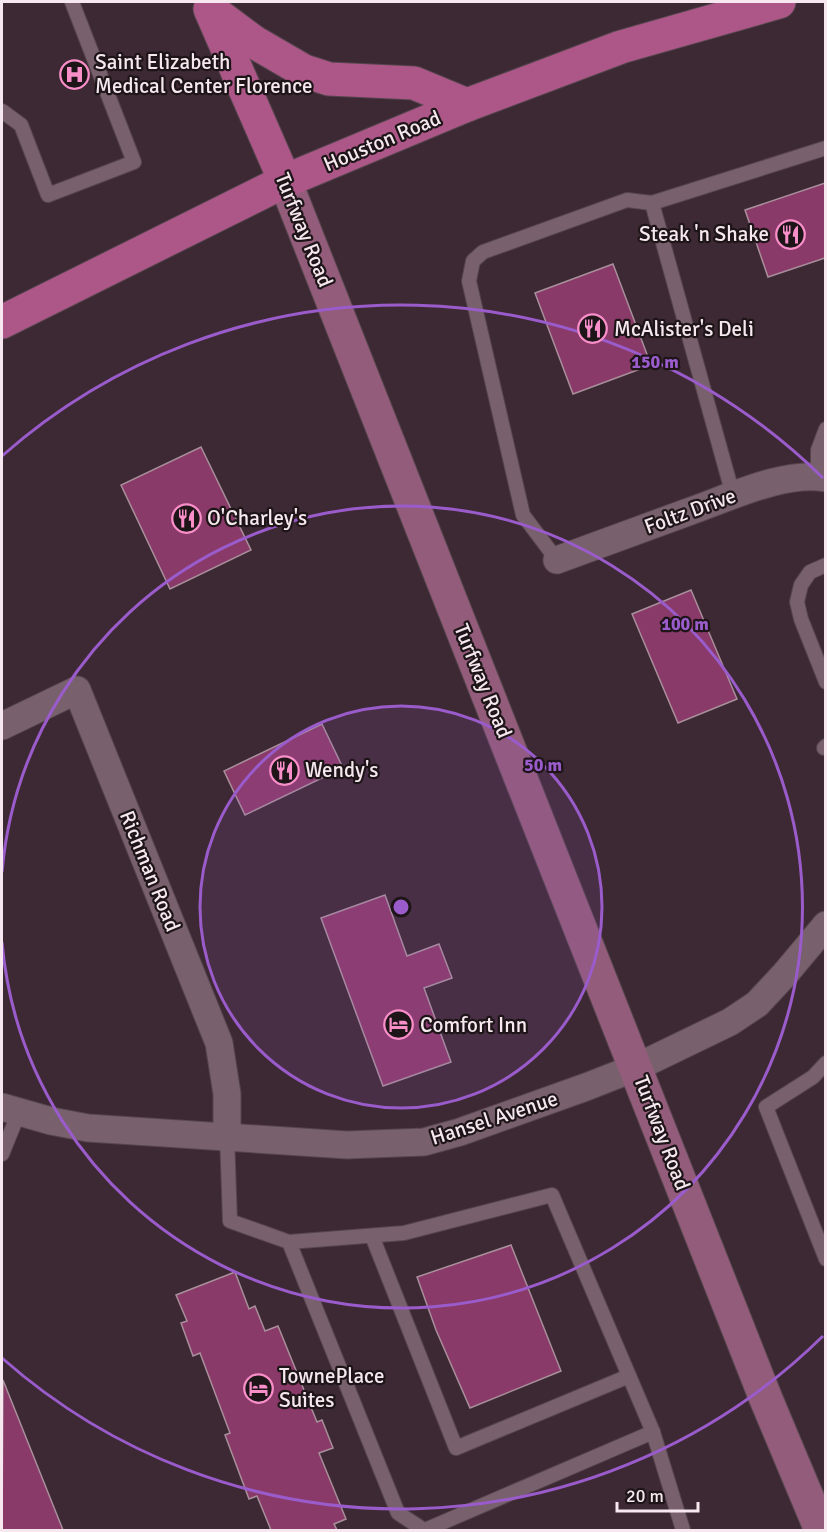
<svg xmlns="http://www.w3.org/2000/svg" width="827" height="1532" font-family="Signika,sans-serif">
	<rect width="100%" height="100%" fill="#3d2933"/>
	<g fill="#8a3a68" stroke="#a88f9b" stroke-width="1.5">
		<path d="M 825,183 L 825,258 L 768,277 L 745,210 Z"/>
		<path d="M 613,264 L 651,365 L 573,394 L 535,293 Z"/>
		<path d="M 201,447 L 251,550 L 170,589 L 121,485 Z"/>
		<path d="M 691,590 L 737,699 L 678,723 L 632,614 Z"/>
		<path d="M 322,724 L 343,768 L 245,815 L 224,771 Z"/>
		<path d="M 385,895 L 407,956 L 439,944 L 452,978 L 424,988 L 451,1062 L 383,1086 L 321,918 Z"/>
		<path d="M 511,1245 L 561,1371 L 470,1408 L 436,1330 L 417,1277 Z"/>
		<path d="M 235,1272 L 249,1309 L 255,1306 L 265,1331 L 278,1326 L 317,1422 L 322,1420 L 333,1448 L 319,1453 L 346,1519 L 334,1524 L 337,1530 L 271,1530 L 257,1496 L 249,1499 L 225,1435 L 230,1433 L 200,1353 L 193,1356 L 181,1323 L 187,1321 L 176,1295 Z"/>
		<path d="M 3,1380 L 63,1530 L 2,1530 Z"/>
	</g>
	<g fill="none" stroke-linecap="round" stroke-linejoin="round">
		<defs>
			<g id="service">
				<path d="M 2,111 L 21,125 L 48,195 L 134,162 L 72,2"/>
				<path d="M 652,203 L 733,495"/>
				<path d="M 818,476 L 818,450 L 826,429"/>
				<path d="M 557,560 L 523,515 L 469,281 L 473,261 L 483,252 L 627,200 L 652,203 L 826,148"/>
				<path d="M 826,565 L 810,572 L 801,585 L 797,602 L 801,619 L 826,682"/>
				<path d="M 824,748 L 826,746"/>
				<path d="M 826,1063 L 813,1077 L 766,1107 L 826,1259"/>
				<path d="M 227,1136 L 230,1221 L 289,1242 L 398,1513 L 424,1530"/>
				<path d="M 2,1154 L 19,1112"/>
				<path d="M 372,1236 L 456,1448 L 629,1376"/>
				<path d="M 289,1242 L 404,1233 L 552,1195 L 653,1432"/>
				<path d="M 425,1530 L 653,1432 L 683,1530"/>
			</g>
			<g id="minor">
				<path d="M 557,560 C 601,544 644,528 688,512 C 726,499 785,470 826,478"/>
				<path d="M 2,726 L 77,690 L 219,1043 L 227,1094 L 227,1136"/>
				<path d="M 2,1107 L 51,1121 L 88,1128 L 347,1145 L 424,1142 L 460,1132 L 586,1087 L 637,1067 L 730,1022 L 757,1004 L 785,974 L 826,925"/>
			</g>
			<path id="secondary" d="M 285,181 L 766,1399 L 821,1530"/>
			<g id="primary">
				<path d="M 210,9 L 285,181"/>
				<path d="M 211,10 L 254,42 L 304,71 L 329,79 L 414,83 L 467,105"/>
				<path d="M 2,322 L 285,181 L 467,105 L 621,47 L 779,2"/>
			</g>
		</defs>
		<use href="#service" stroke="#56454e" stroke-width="16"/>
		<use href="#minor" stroke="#56454e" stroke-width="29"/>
		<use href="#secondary" stroke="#56454e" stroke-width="35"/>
		<use href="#primary" stroke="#56454e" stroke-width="35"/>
		<use href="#service" stroke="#78606c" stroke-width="14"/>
		<use href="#minor" stroke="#78606c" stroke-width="27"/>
		<use href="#secondary" stroke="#925c7a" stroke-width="33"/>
		<use href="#primary" stroke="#ad5788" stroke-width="33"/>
	</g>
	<circle cx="401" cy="907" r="201" fill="#9a5bcb" fill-opacity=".12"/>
	<g fill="none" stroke="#9a5bcb" stroke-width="3">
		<circle cx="401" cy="907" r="201"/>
		<path d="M2 872A401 401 0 1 1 2 942"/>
		<path d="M823 1336A602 602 0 0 1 2 1358M2 456A602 602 0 0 1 823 478"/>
	</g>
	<defs>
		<symbol id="hospital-ring" viewBox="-11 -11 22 22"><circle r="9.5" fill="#1e1519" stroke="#f98fc9" stroke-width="1.5"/><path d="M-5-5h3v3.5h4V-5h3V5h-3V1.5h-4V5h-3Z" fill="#f98fc9"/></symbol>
		<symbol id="restaurant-ring" viewBox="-11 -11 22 22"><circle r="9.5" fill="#1e1519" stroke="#f98fc9" stroke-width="1.5"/><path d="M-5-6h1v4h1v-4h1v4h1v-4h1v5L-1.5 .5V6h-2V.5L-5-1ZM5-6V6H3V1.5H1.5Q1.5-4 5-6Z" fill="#f98fc9"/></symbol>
		<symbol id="hotel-ring" viewBox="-11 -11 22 22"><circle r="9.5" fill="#1e1519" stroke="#f98fc9" stroke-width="1.5"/><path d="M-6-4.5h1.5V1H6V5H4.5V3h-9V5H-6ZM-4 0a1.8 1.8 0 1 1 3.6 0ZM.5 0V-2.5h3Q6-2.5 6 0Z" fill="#f98fc9"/></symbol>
	</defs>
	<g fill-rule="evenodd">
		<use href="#hospital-ring" x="58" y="58" width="33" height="33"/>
		<use href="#restaurant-ring" x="774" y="218" width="33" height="33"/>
		<use href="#restaurant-ring" x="576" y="312" width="33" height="33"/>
		<use href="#restaurant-ring" x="170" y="502" width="33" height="33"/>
		<use href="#restaurant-ring" x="268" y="754" width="33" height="33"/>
		<use href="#hotel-ring" x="382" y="1008" width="33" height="33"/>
		<use href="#hotel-ring" x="242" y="1372" width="33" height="33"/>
	</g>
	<g text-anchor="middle" stroke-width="4.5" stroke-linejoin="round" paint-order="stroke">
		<g font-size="21" fill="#f6e8ee" stroke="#1e1519" text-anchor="start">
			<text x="95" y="69">Saint Elizabeth<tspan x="95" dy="24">Medical Center Florence</tspan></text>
			<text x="769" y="241" text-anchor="end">Steak 'n Shake</text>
			<text x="614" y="336">McAlister's Deli</text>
			<text x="207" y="525">O'Charley's</text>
			<text x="305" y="777">Wendy's</text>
			<text x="420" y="1032">Comfort Inn</text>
			<text x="279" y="1383">TownePlace<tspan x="279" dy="24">Suites</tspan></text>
		</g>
		<g font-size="21" fill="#f6e8ee" stroke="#1e1519">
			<text transform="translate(382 141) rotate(-23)" y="7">Houston Road</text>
			<text transform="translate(304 230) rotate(68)" y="7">Turfway Road</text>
			<text transform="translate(690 511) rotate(-20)" y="7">Foltz Drive</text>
			<text transform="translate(483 681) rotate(68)" y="7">Turfway Road</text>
			<text transform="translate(150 871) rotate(68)" y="7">Richman Road</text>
			<text transform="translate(494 1118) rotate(-18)" y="7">Hansel Avenue</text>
			<text transform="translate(662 1133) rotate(69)" y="7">Turfway Road</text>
		</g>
	</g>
	<circle cx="401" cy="907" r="9" fill="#9a5bcb" stroke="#1e1519" stroke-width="3"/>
	<g font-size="18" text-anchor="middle" font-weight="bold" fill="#9a5bcb" stroke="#1e1519" stroke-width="4.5" stroke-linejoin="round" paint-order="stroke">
		<text x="655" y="368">150 m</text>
		<text x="685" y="630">100 m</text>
		<text x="543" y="771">50 m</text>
	</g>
	<rect width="827" height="1532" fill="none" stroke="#f6e8ee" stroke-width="6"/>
	<path d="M617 1502v9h81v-9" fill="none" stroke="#f6e8ee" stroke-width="3"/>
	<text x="626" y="1502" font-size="18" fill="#f6e8ee" stroke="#1e1519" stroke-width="4.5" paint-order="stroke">20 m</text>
</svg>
